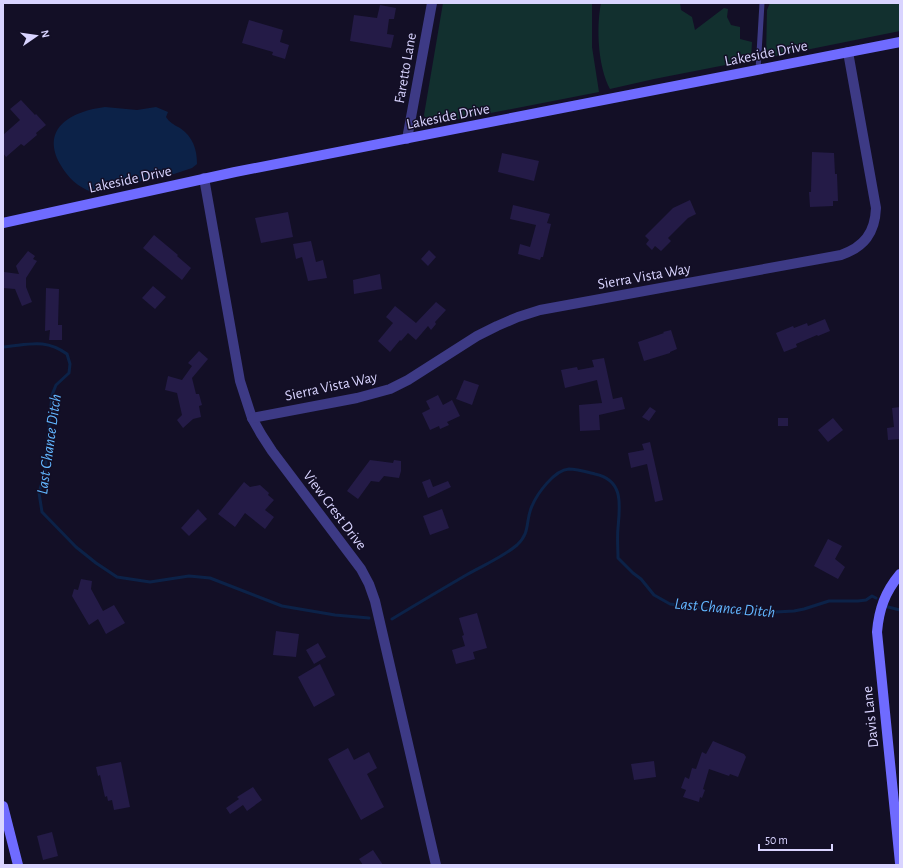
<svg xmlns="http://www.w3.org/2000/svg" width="903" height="868" font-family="'Alegreya Sans',sans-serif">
	<rect width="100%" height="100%" fill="#130f26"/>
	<g fill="#12302f">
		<path d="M 443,3 L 592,3 L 592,47 L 599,92 L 439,123 L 431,123 L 426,120 L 424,115 Z"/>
		<path d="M 601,3 L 680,3 L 681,10 L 692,17 L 695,30 L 724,8 L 728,9 L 727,17 L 731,25 L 740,27 L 740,39 L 752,42 L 751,60 L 654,79 L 610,89 C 598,67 596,28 601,3 Z"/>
		<path d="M 770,3 L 900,3 L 900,31 L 766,58 L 767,10 Z"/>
	</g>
	<path fill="#0c2248" d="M 105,107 L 137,110 L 156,107 L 168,112 L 166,117 C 169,122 174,125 180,128 C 193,137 197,149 197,164 L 192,168 L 174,174 L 92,192 C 78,187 68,178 60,164 C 40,127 73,111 105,107 Z"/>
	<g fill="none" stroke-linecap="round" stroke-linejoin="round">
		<g stroke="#0c2248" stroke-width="3">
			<path d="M 3,347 C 29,345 44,338 67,354 L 70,364 L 69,373 L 56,385 L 52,395 L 45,471 L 39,493 L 42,512 L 76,547 L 96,563 L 117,577 L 150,582 L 189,576 L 210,578 L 282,606 L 335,615 L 369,618"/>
			<path d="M 888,607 L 900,610"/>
			<path d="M 392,619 C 417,604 442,589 468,574 C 484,565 503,557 517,545 C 531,532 525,521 532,506 C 537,494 554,470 569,469 C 577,469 587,472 595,474 C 624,480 620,505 618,528 C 617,538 618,548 618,558 L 633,573 L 641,579 L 654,595 L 670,604 L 742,613 L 758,613 L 794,611 L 804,609 L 829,601 L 858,601 L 866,600 L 872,596 L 876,598"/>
		</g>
	</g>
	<g fill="#241b47">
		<path d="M 380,5 L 396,8 L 394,19 L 389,19 L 387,34 L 394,35 L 391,48 L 350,41 L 354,15 L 377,18 Z"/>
		<path d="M 249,20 L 283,30 L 280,42 L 289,45 L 285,59 L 272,55 L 273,52 L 242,43 Z"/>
		<path d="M 21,100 L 35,115 L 36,114 L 46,125 L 36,133 L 37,135 L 24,146 L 21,144 L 6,157 L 3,153 L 3,135 L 20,120 L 10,109 Z"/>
		<path d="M 812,152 L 834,153 L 835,174 L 837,174 L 838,201 L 833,201 L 833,206 L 810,207 L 809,192 L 811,192 Z"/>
		<path d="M 502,153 L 539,161 L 534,181 L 498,172 Z"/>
		<path d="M 690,200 L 696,214 L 688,218 L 668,238 L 671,241 L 661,251 L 655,246 L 652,250 L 646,244 L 649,240 L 645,236 L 673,208 Z"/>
		<path d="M 513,205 L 550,214 L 547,223 L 551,224 L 543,257 L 541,257 L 540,260 L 518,254 L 520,244 L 530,247 L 536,225 L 510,219 Z"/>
		<path d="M 288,212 L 293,237 L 261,243 L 255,218 Z"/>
		<path d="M 154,235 L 178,255 L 177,256 L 191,268 L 182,280 L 143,248 Z"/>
		<path d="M 311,241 L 316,262 L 323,260 L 327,278 L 308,281 L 302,257 L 296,259 L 293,244 Z"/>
		<path d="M 429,250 L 436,257 L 428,266 L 421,259 Z"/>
		<path d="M 28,251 L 35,256 L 33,259 L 37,261 L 26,278 L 26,287 L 32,302 L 22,306 L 15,289 L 3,288 L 3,276 L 4,272 L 19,274 L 16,266 Z"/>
		<path d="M 380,274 L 382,289 L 354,294 L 353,280 Z"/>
		<path d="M 153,286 L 166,297 L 155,309 L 142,298 Z"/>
		<path d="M 46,288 L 59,289 L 58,325 L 62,325 L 62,340 L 49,340 L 50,330 L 45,331 Z"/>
		<path d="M 436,302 L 446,310 L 435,322 L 436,324 L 431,330 L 428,326 L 416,340 L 408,333 L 401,341 L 400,340 L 390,352 L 378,341 L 393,323 L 386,317 L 395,306 L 416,323 Z"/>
		<path d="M 825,319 L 830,331 L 818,336 L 817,335 L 796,344 L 797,347 L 784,352 L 776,333 L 793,326 L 794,328 L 807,323 L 808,326 Z"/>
		<path d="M 671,330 L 677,349 L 670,352 L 670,353 L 644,361 L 638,342 L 664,333 L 663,332 Z"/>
		<path d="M 199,351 L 208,359 L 192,378 L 196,394 L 199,394 L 202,405 L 199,406 L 201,417 L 193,419 L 183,428 L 177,420 L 182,415 L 177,393 L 165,390 L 168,376 L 182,380 L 192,366 L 188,363 Z"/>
		<path d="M 604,358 L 613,399 L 622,397 L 625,409 L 599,415 L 600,430 L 580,431 L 579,405 L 602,403 L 597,380 L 565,388 L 561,370 L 577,367 L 578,370 L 594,367 L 592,360 Z"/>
		<path d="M 464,380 L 479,385 L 472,405 L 456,399 Z"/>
		<path d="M 438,395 L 443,405 L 452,400 L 460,416 L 447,422 L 449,425 L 440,429 L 439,426 L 430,430 L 422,413 L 430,409 L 426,401 Z"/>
		<path d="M 650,407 L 656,411 L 649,421 L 642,417 Z"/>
		<path d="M 900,407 L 900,439 L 888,440 L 887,428 L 894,427 L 892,408 Z"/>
		<rect x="778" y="418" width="10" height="8"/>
		<path d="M 833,418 L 843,430 L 828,442 L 818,430 Z"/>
		<path d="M 650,442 L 663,500 L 655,502 L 647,464 L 631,468 L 628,453 L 644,450 L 642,444 Z"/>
		<path d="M 370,460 L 393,463 L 394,460 L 401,461 L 401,471 L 399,478 L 384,476 L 379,482 L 371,481 L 358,499 L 347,491 Z"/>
		<path d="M 430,479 L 433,487 L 448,481 L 451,487 L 428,498 L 422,482 Z"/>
		<path d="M 244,482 L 250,487 L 260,485 L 269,493 L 268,495 L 274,500 L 265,510 L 274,517 L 265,529 L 245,513 L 235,527 L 218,514 Z"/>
		<path d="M 198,509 L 207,519 L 189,536 L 181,528 Z"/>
		<path d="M 442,509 L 449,528 L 430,535 L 423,516 Z"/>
		<path d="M 828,539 L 842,546 L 835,559 L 845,567 L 838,579 L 814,566 Z"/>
		<path d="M 81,579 L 92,581 L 91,589 L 103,611 L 114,605 L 125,623 L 106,634 L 98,619 L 89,625 L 72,596 L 74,589 L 78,590 Z"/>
		<path d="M 477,613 L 487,648 L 473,652 L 475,659 L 456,664 L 452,650 L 465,646 L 462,636 L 464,635 L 459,618 Z"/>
		<path d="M 276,631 L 299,634 L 296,657 L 273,655 Z"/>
		<path d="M 318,643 L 326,657 L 314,664 L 306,650 Z"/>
		<path d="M 320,664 L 335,695 L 314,707 L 298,677 Z"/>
		<path d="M 713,741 L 744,754 L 746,757 L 738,777 L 730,774 L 729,776 L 709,769 L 703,789 L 705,790 L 702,798 L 700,797 L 699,802 L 683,797 L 686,790 L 681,788 L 685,777 L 689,779 L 692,768 L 696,769 L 702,752 L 706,754 Z"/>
		<path d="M 348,748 L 354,760 L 369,752 L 377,768 L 367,774 L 384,807 L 361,820 L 328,759 Z"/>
		<path d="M 654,761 L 656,777 L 634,780 L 631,764 Z"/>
		<path d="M 121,762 L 130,807 L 114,810 L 112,800 L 108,801 L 107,796 L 105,797 L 100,775 L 98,776 L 96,767 Z"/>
		<path d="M 253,787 L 262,800 L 247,811 L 243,805 L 230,814 L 226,808 L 239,799 L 237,797 Z"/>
		<path d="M 52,832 L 58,856 L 43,860 L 37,836 Z"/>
		<path d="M 373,850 L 383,865 L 363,865 L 359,859 Z"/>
	</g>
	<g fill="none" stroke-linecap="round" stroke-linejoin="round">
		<path stroke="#3d3a85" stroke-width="5" d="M 758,70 L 762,3"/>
		<g stroke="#3d3a85" stroke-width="10">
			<path d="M 407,139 L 432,3"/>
			<path d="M 204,178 L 240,381 L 252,418 L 261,434 L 272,451 L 361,569 L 369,584 L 375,601 L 436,865"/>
			<path d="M 252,418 L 357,398 L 390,389 L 408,380 L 477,336 L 497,326 L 518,317 L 540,310 L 841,255 C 864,247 875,233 876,208 L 848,52"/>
		</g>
		<g stroke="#6f6bff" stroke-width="10">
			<path d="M 3,223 L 235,172 L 900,42"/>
			<path d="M 900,574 C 885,592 879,609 877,632 L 900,863"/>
			<path d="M 3,806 L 18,865"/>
		</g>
	</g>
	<g text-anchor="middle" stroke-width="3" stroke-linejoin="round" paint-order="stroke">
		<g font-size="15" fill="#d9d4ff" stroke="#130f26">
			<text transform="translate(766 53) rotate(-11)" y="5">Lakeside Drive</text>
			<text transform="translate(405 68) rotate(-80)" y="5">Faretto Lane</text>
			<text transform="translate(448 116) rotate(-11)" y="5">Lakeside Drive</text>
			<text transform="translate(130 179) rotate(-12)" y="5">Lakeside Drive</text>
			<text transform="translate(644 276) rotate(-10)" y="5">Sierra Vista Way</text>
			<text transform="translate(331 386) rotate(-12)" y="5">Sierra Vista Way</text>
			<text transform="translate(335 510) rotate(53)" y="5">View Crest Drive</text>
			<text transform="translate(870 717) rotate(-96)" y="5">Davis Lane</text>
		</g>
		<g font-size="16" font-style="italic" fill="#62b6ff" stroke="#130f26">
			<text transform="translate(48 444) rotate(-82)" y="6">Last Chance Ditch</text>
			<text transform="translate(725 607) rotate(5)" y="6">Last Chance Ditch</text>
		</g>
	</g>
	<rect width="903" height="868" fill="none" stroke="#d9d4ff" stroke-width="8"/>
	<g transform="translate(36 36) rotate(77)" stroke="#130f26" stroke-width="3" paint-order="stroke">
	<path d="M0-3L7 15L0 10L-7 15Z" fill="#d9d4ff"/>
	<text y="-6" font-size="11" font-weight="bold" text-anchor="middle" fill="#d9d4ff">N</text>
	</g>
	<path d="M759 844v6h73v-6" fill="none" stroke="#d9d4ff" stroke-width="2"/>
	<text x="765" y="844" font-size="12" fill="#d9d4ff" stroke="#130f26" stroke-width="3" paint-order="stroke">50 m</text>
</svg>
